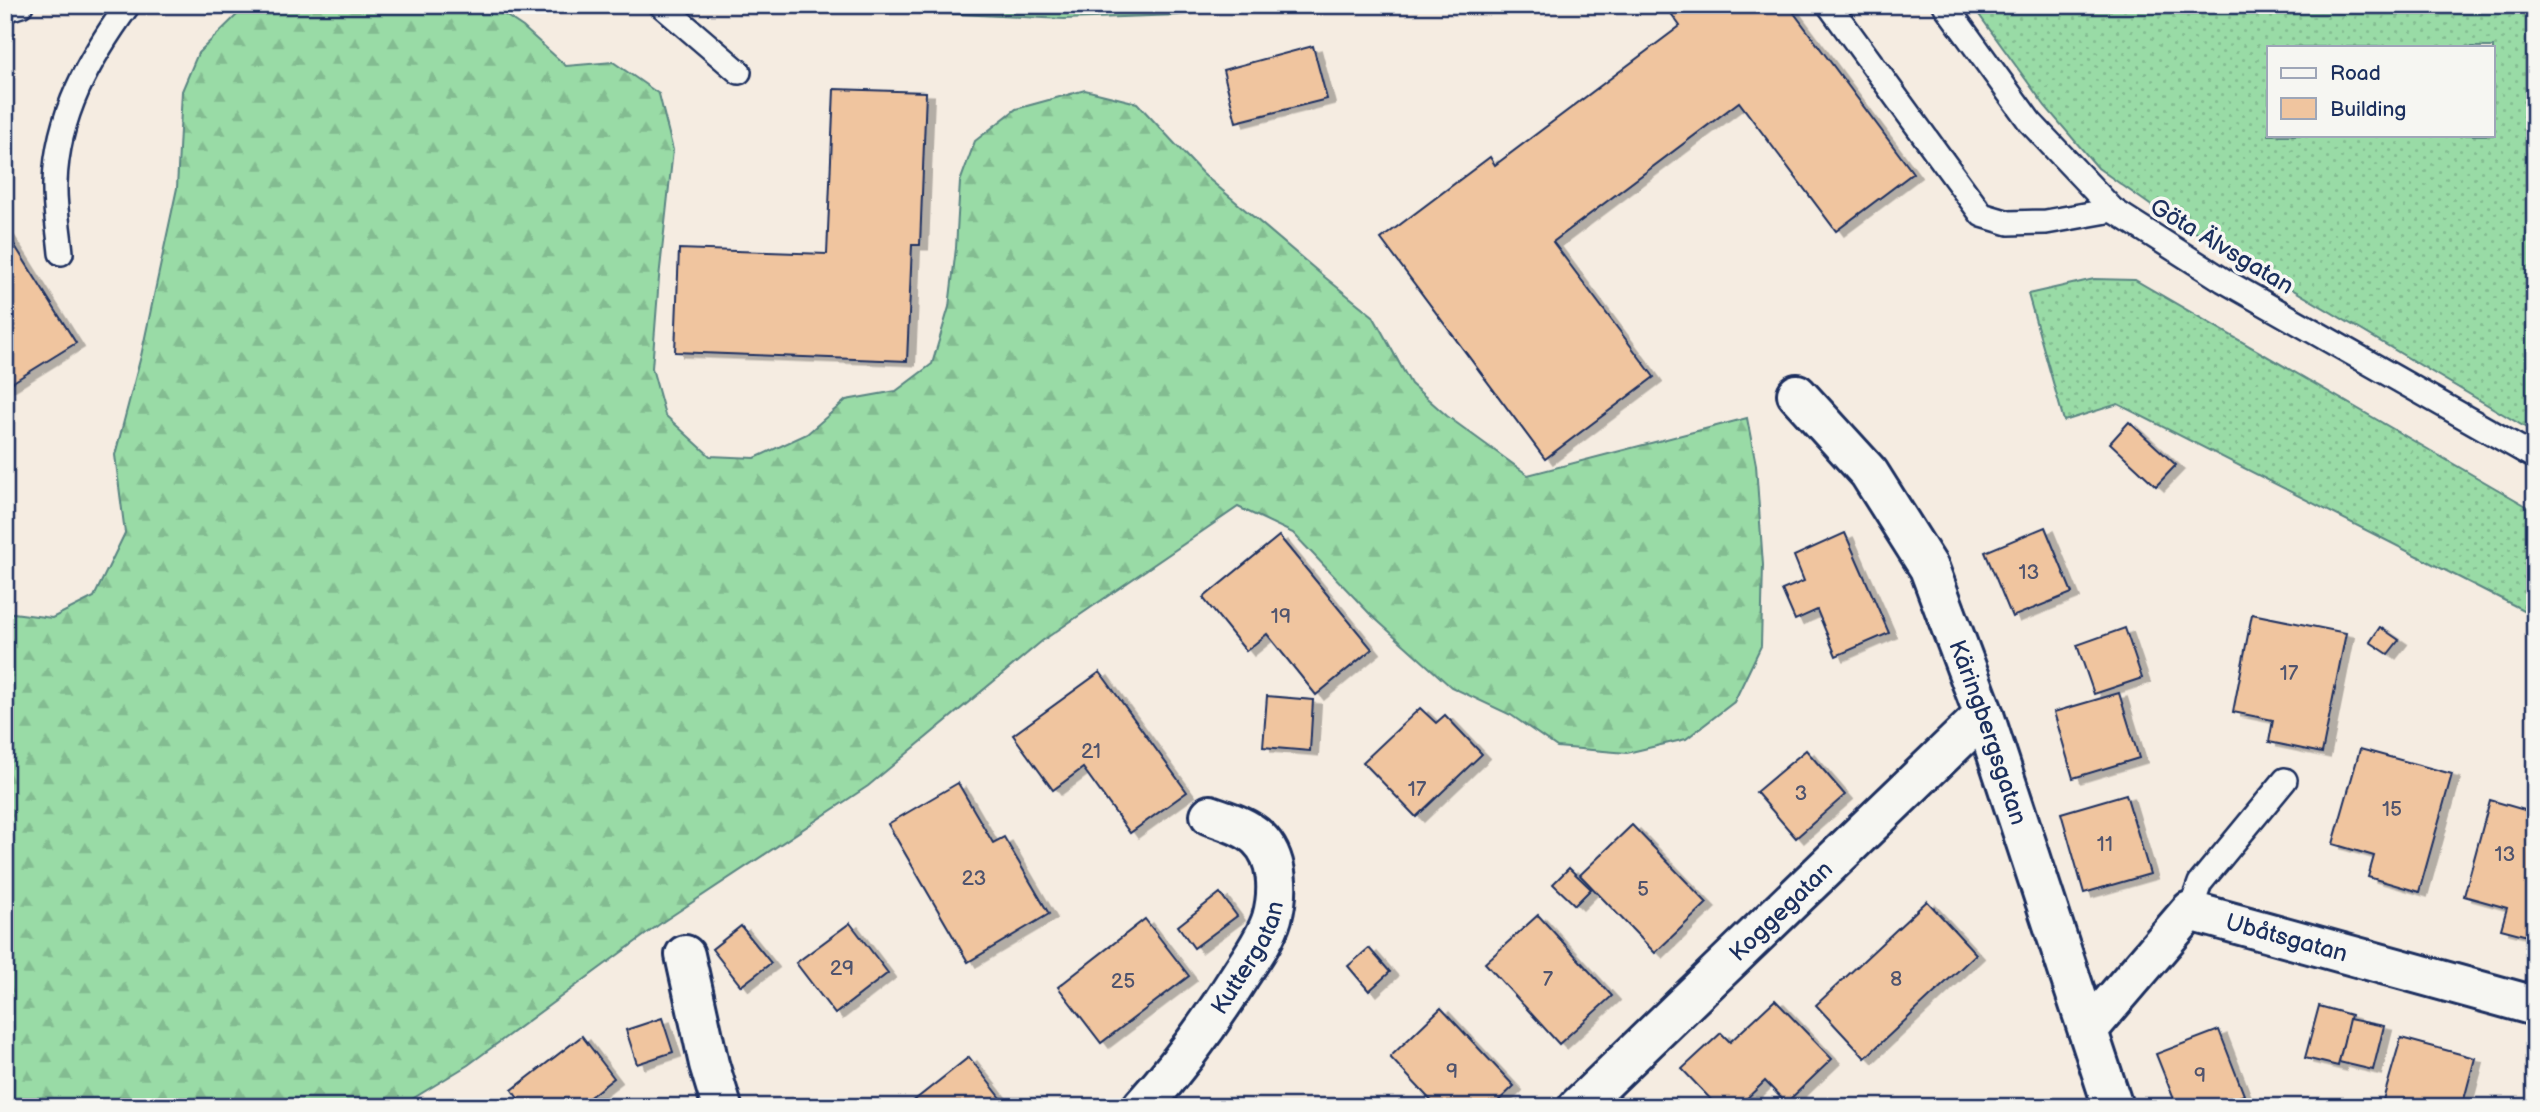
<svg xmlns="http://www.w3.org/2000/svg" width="2540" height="1112" font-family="'Balsamiq Sans',sans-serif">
	<defs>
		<pattern id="grass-dots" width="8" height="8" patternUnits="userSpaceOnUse" patternTransform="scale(1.75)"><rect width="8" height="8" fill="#99dba6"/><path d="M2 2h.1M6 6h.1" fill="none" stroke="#83bc91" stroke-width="1.8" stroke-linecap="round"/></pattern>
		<pattern id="forest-firs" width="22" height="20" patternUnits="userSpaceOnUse" patternTransform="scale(1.75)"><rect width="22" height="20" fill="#99dba6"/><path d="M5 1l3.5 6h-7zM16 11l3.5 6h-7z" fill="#83bc91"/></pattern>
		<filter id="shadow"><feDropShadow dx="8" dy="4.5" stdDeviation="0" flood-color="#0004"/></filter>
	</defs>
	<rect width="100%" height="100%" fill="#f5ece1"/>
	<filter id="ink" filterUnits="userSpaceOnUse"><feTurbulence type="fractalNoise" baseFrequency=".0143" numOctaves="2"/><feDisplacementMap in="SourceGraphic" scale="14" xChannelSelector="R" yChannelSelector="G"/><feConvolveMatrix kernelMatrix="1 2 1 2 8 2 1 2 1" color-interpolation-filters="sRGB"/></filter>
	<g filter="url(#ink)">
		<g fill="url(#grass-dots)" stroke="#5a8582" stroke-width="2" fill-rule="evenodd">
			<path d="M 1175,5 L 1223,5 L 1213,11 L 1178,15 Z"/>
			<path d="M 1972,5 L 2535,5 L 2535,433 L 2153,207 L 2098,168 L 2045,106 ZM 2269,47 L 2493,47 L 2493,135 L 2269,135 Z"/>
			<path d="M 2094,279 L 2135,280 L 2535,511 L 2535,616 L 2118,404 L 2064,421 L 2028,294 Z"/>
		</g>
		<g fill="url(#forest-firs)" stroke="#5a8582" stroke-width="2">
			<path d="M 247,5 L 490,5 L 523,27 L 566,66 L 613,62 L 659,94 L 673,150 L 659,278 L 652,368 L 665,415 L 710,456 L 755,458 L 807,434 L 846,400 L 896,391 L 932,364 L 949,307 L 956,248 L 960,182 L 975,141 L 1016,109 L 1085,90 L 1137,103 L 1203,174 L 1322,275 L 1373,316 L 1411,384 L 1447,416 L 1528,475 L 1747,418 L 1756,465 L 1763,565 L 1761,646 L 1734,702 L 1686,739 L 1627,753 L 1557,747 L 1511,715 L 1451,687 L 1370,614 L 1293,533 L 1238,507 L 1042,641 L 868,786 L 664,921 L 468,1065 L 399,1107 L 5,1107 L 5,612 L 52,618 L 94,597 L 125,533 L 115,455 L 141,356 L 177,188 L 182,91 L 198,53 Z"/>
			<path d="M 884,5 L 1175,5 L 1178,15 L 1064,19 L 895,11 Z"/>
		</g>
		<g fill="#f0c59f" stroke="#1b2f5e" stroke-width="2" filter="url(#shadow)">
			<path d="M 1665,5 L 1788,5 L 1913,173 L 1836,231 L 1739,102 L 1553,242 L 1654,377 L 1545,459 L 1381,239 L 1490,157 L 1495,165 L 1680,26 Z"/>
			<path d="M 1313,46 L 1327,99 L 1236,122 L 1223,70 Z"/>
			<path d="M 834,89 L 926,92 L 920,245 L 912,245 L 907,361 L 675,352 L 679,249 L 827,254 Z"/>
			<path d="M 5,230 L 76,343 L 5,387 Z"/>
			<path d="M 2129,422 L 2176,465 L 2156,486 L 2110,443 Z"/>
			<path d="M 2045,527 L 2072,593 L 2012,617 L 1985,552 Z"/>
			<path d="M 1845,533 L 1889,633 L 1836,656 L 1817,610 L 1795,620 L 1782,590 L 1804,581 L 1794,556 Z"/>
			<path d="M 1279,536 L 1372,649 L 1316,695 L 1267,634 L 1246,651 L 1203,598 Z"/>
			<path d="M 2252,614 L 2346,633 L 2322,753 L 2269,742 L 2273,720 L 2233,712 Z"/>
			<path d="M 2380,627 L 2399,640 L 2388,654 L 2370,642 Z"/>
			<path d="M 2125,628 L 2142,678 L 2094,694 L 2077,645 Z"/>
			<path d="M 1100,672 L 1187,792 L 1130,833 L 1083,768 L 1053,790 L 1013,735 Z"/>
			<path d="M 2119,693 L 2139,758 L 2073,778 L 2054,712 Z"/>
			<path d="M 1267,696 L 1313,700 L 1310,751 L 1263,747 Z"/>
			<path d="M 1420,708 L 1436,723 L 1445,715 L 1482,754 L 1416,817 L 1363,762 Z"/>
			<path d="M 2360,749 L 2452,774 L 2419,892 L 2368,877 L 2374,856 L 2333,844 Z"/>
			<path d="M 1806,750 L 1845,795 L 1796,838 L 1756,792 Z"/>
			<path d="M 958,783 L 993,843 L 1004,837 L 1049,914 L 968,962 L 888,824 Z"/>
			<path d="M 2126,794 L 2150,874 L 2084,893 L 2061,813 Z"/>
			<path d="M 2490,800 L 2535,813 L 2535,938 L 2501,929 L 2507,908 L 2464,896 Z"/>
			<path d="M 1632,825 L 1707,903 L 1655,953 L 1580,875 Z"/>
			<path d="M 1569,868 L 1591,889 L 1575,905 L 1553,884 Z"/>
			<path d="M 1220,893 L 1237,916 L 1194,948 L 1178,926 Z"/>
			<path d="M 1927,901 L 1976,954 L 1865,1058 L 1816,1005 Z"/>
			<path d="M 1538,915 L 1612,996 L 1559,1044 L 1485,963 Z"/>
			<path d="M 1145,919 L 1189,976 L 1101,1043 L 1058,987 Z"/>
			<path d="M 850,923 L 888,973 L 835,1014 L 796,963 Z"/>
			<path d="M 741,926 L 771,963 L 741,986 L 712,949 Z"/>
			<path d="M 1369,948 L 1390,972 L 1369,991 L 1348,966 Z"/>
			<path d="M 1775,1000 L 1832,1059 L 1786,1103 L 1765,1081 L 1738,1107 L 1718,1107 L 1682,1069 L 1721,1033 L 1730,1042 Z"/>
			<path d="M 2319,1006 L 2351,1015 L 2338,1066 L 2305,1058 Z"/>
			<path d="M 1441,1008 L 1514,1086 L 1492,1107 L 1437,1107 L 1390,1057 Z"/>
			<path d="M 662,1018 L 673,1052 L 637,1064 L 626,1030 Z"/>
			<path d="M 2349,1019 L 2384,1026 L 2373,1070 L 2339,1062 Z"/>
			<path d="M 2219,1030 L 2244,1095 L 2213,1107 L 2177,1107 L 2156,1054 Z"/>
			<path d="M 582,1036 L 614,1078 L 577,1107 L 524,1107 L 512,1090 Z"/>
			<path d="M 2401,1038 L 2475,1058 L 2462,1107 L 2381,1107 Z"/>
			<path d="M 969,1057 L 1008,1107 L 906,1107 Z"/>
		</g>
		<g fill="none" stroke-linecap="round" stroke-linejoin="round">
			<defs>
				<g id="service">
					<path d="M 661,5 L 739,72"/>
					<path d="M 1829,5 L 1982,215 L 2009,223 L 2046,222 L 2113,210"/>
					<path d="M 1945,5 L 2030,122 L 2113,210 L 2223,280 L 2535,457"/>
					<path d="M 5,10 L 21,5"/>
					<path d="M 61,253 C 59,230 54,205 55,183 C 57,115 89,59 128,5"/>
					<path d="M 2190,911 L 2200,883 L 2285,780"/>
				</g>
				<g id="minor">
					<path id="s1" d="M 1797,394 L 1869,473 L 1929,568 L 1984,715 L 2113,1107"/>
					<path d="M 685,955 L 709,1064 L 722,1107"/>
					<path id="s2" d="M 2088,1030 L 2190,911 L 2535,1006"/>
					<path id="s3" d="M 1142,1107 C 1179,1066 1212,1021 1241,974 C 1252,957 1266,938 1272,918 C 1279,892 1279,858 1258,838 C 1245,826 1226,821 1210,815"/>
					<path id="s4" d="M 1578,1107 L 1984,715"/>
				</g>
			</defs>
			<use href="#service" stroke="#1b2f5e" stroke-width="28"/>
			<use href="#minor" stroke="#1b2f5e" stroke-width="44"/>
			<use href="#service" stroke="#f6f6f2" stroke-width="23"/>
			<use href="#minor" stroke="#f6f6f2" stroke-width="38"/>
		</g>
	</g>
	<g text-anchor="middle" stroke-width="7" stroke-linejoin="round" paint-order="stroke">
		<g font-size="21" fill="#50546e">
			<text x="2029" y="579">13</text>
			<text x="1281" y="623">19</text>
			<text x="2289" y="680">17</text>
			<text x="1091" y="758">21</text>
			<text x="1417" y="796">17</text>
			<text x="1801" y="800">3</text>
			<text x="2392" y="816">15</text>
			<text x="2105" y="851">11</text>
			<text x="2505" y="861">13</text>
			<text x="974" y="885">23</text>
			<text x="1643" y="896">5</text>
			<text x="842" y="975">29</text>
			<text x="1548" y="986">7</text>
			<text x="1896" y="986">8</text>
			<text x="1123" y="988">25</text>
			<text x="1452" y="1078">9</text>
			<text x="2200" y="1082">9</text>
		</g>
		<g font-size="24" fill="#1b2f5e" stroke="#f6f6f2">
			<text transform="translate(2222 246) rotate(31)" y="8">Göta Älvsgatan</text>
			<text dy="8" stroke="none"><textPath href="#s1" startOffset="394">Käringbergsgatan</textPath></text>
			<text dy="8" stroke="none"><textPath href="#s4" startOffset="282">Koggegatan</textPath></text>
			<text dy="8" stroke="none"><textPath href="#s2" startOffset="257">Ubåtsgatan</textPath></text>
			<text dy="8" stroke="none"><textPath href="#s3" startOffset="184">Kuttergatan</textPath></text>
		</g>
	</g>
	<rect width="2540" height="1112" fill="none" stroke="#f6f6f2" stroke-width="28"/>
	<rect x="14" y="14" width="2512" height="1084" fill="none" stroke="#1b2f5e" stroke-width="2.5" filter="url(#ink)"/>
	<rect x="2267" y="46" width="228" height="91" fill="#f6f6f2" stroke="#9ea6b7" stroke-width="2"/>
	<rect x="2281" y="68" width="35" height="10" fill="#f6f6f2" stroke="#9ea6b7" stroke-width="2"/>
	<text x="2330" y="80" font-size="21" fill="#1b2f5e">Road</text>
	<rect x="2281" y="98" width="35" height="21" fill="#f0c59f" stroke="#9ea6b7" stroke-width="2"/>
	<text x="2330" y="116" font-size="21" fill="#1b2f5e">Building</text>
</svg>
